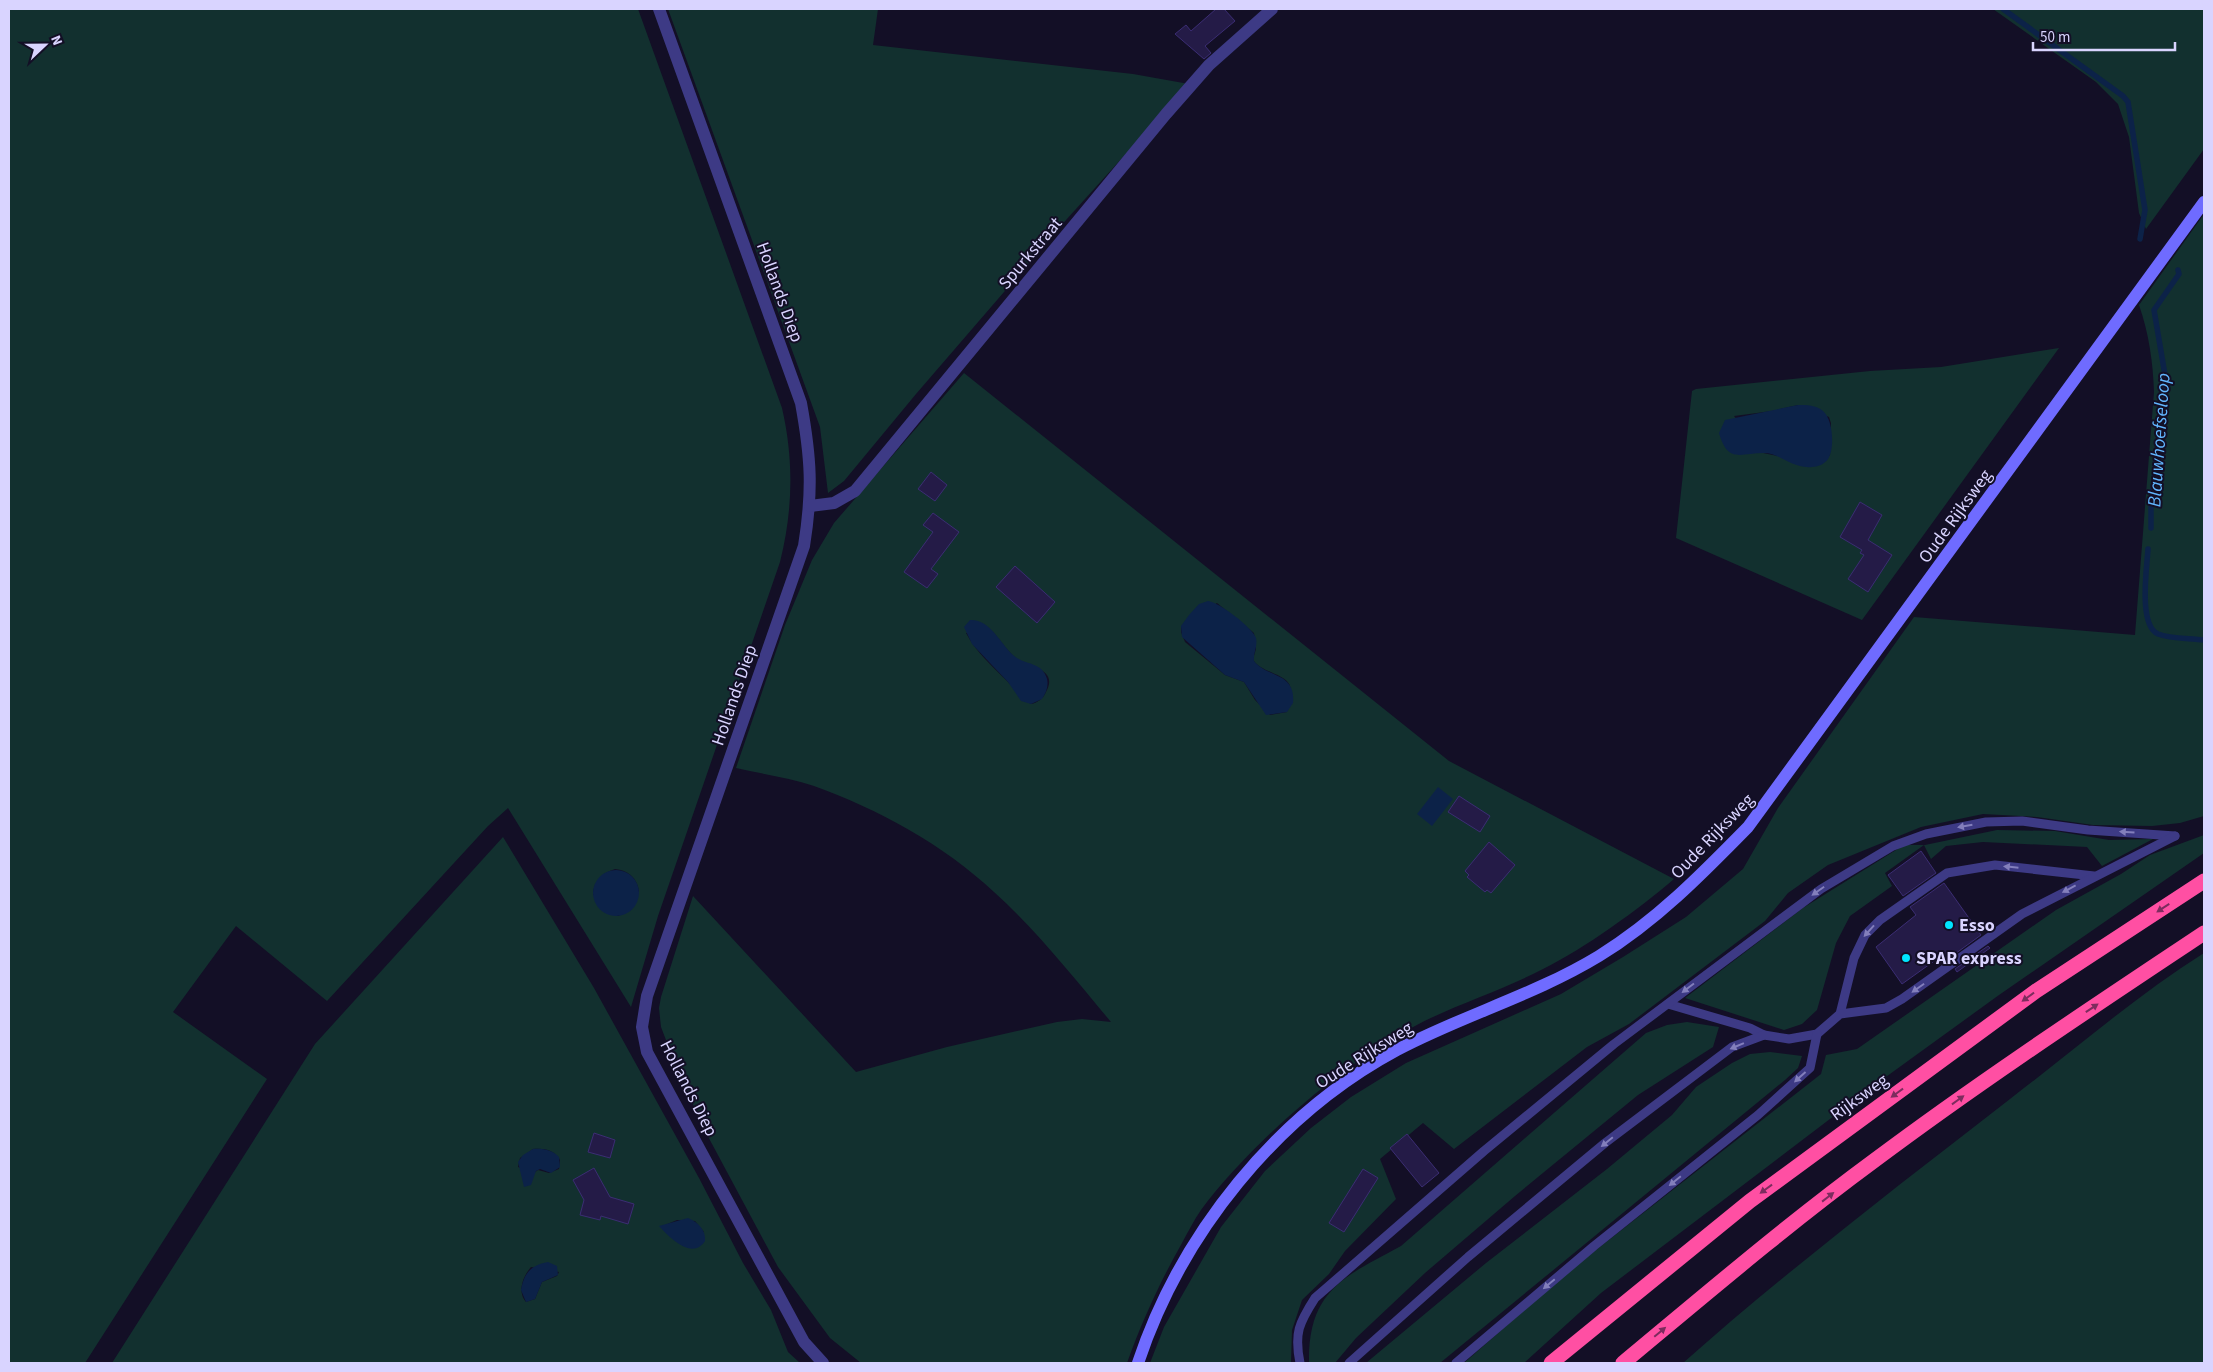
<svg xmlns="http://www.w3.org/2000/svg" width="2213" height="1372" font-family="'Source Sans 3',sans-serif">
	<rect width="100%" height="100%" fill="#130f26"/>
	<g fill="#12302f" fill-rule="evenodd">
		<path d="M 9,9 L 638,9 L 782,408 C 794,460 793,510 780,562 L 658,916 L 631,1007 L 508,808 L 488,826 L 327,1001 L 236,926 L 173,1012 L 267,1079 L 85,1363 L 9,1363 ZM 615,869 C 628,870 637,878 639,891 L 631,910 L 618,916 L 604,912 L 593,894 C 594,881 602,873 615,869 Z"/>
		<path d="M 668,9 L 878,9 L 873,45 L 1133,74 L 1189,84 L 1066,220 L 916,394 L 844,481 L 828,493 L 820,427 Z"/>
		<path d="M 1993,9 L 2204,9 L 2204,149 L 2146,229 L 2139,213 L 2129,137 L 2118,104 L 2096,82 Z"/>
		<path d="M 2204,214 L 2204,816 L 2180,823 L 2152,826 L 2093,825 L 2037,817 L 1983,814 L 1921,827 L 1828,865 L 1788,893 L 1765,921 L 1629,1024 L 1587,1047 L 1454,1149 L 1423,1123 L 1380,1159 L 1396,1199 L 1345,1251 L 1329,1274 L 1302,1300 L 1292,1330 L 1291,1363 L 1150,1363 L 1164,1327 L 1221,1227 L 1265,1171 L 1311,1128 L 1351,1097 L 1406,1063 L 1561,994 L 1623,957 L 1686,917 L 1743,869 L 1778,808 L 1914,617 L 2135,635 L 2154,392 C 2153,362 2149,334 2139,305 Z"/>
		<path d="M 2059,348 L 1862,620 L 1676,538 L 1692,391 L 1696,389 L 1870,371 L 1941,367 ZM 1798,405 L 1829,417 L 1831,423 L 1830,455 L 1820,465 L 1763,453 L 1734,416 L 1772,411 Z"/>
		<path d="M 964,373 L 1449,761 L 1674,879 C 1639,909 1584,949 1543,969 C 1501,991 1456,1004 1415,1026 C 1341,1065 1251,1143 1201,1210 C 1194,1220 1188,1232 1182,1243 C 1160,1282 1142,1321 1127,1363 L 861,1363 L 830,1338 L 778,1267 L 704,1129 L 676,1066 L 661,1027 L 659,1008 L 661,997 L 693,896 L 856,1072 L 947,1047 L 1057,1022 L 1082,1019 L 1111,1022 C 1074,978 1037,931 994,892 C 944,845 878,809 814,786 C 790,778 762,774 736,768 L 785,625 L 812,560 L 834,523 ZM 1217,603 L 1254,633 L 1256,649 L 1253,659 C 1259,674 1292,672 1291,692 C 1291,698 1288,705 1287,712 L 1270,715 L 1255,700 L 1244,682 L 1225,675 L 1185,642 L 1181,632 L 1181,627 ZM 993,632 C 1001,641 1008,652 1017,659 C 1029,668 1059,668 1046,692 C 1043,699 1037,703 1031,704 C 1014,694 1018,692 1006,680 C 991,665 976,652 966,633 Z"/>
		<path d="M 1997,830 L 2055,831 L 2109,840 L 2153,839 L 2102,866 L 2087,847 L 1983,842 L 1946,846 L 1931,859 L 1924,845 L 1885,873 L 1892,886 L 1850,916 L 1836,943 L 1817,1010 L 1802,1024 L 1784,1030 L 1685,998 L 1803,908 L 1904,845 L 1925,845 Z"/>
		<path d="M 2204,835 L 2204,853 L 1999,995 L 1872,1087 L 1601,1293 L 1524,1363 L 1464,1363 L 1564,1275 L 1821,1074 L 1826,1055 L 1857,1049 L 2056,910 L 2121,874 L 2150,855 Z"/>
		<path d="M 503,837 L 594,988 L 699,1178 L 743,1263 L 771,1310 L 788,1352 L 800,1363 L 112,1363 L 315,1044 ZM 533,1149 C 544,1148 555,1150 560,1160 L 559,1169 L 549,1173 L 538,1170 L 534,1173 L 518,1167 L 520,1158 ZM 677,1220 L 695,1221 L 704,1232 L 665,1225 ZM 531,1267 L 559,1272 L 557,1276 L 542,1282 L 535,1299 L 526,1302 C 517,1292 523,1276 531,1267 Z"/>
		<path d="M 2204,953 L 2204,1363 L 1683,1363 C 1788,1270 1899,1185 2010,1099 C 2074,1050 2136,996 2204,953 Z"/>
		<path d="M 1687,1022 L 1719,1027 L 1713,1047 L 1638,1095 L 1515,1196 L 1425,1273 L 1356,1338 L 1335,1363 L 1309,1363 C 1308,1290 1344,1277 1401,1246 L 1646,1033 L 1667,1025 Z"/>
		<path d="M 1770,1052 L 1802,1056 L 1798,1068 L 1785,1080 L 1440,1363 L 1366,1363 L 1486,1263 L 1607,1169 L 1672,1115 L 1696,1087 L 1732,1063 L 1750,1054 Z"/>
	</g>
	<g fill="#0c2248">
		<path d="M 1798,405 C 1807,405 1816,405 1823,411 C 1833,419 1835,449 1828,459 C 1825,464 1817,467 1812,467 C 1792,469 1780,453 1764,453 C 1740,453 1728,464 1719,433 L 1725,420 Z"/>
		<path d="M 1208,601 C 1219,602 1253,628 1256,638 C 1258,647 1253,653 1254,661 C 1267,678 1296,672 1293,703 L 1287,712 L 1266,715 L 1244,682 L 1225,675 L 1182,637 L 1181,626 L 1189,615 L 1199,604 Z"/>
		<path d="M 970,620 C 990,619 1000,643 1013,655 C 1022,664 1039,662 1045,674 C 1050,683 1047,691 1042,699 L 1031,704 L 1021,701 L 1008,682 L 972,644 L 964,627 Z"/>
		<path d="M 1438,787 L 1453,799 L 1432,826 L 1417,814 Z"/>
		<circle cx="616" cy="893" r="23"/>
		<path d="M 533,1149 C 542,1148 553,1150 559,1157 L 560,1167 L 551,1173 L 540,1169 L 536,1171 L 531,1185 L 524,1187 L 518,1162 L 523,1155 Z"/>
		<path d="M 688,1218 C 698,1222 706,1230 705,1241 C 692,1261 669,1237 659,1226 Z"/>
		<path d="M 548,1262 L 557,1266 L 558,1275 L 542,1282 L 535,1299 L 526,1302 L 521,1290 C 524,1273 531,1265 548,1262 Z"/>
	</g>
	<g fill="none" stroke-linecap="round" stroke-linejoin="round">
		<g stroke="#0c2248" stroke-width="5.5">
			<path d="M 2003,9 L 2123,96 L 2128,102 L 2145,210 L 2140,239"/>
			<path d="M 2151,528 L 2151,508 L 2165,375 L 2154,310 L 2179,274 L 2178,270"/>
			<path d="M 2148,549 C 2147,567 2138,625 2158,634 C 2171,639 2190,638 2204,640"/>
		</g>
	</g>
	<g fill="#241b47" stroke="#3b2d73">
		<path d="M 1216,9 L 1224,9 L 1235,21 L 1205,46 L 1211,53 L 1204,59 L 1175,34 L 1186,25 L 1191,31 Z"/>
		<path d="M 931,472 L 947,485 L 935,501 L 918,489 Z"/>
		<path d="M 1860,502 L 1882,515 L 1868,540 L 1892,555 L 1868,592 L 1848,579 L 1864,555 L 1860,553 L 1862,550 L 1840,537 Z"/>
		<path d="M 933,513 L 959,532 L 931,569 L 938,574 L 927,588 L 904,572 L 933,532 L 923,525 Z"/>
		<path d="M 1015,566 L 1055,602 L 1037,623 L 996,587 Z"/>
		<path d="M 1459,796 L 1490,816 L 1480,832 L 1448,812 Z"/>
		<path d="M 1489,842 L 1515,865 L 1491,893 L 1487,890 L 1485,892 L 1467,877 L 1469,875 L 1465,871 Z"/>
		<path d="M 1921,851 L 1936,873 L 1903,896 L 1888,875 Z"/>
		<path d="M 1944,883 L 1981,935 L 1948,959 L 1944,954 L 1902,984 L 1876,947 L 1916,915 L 1910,907 Z"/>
		<path d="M 1988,946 L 1990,948 L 1957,972 L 1955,969 Z"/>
		<path d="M 594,1133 L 615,1140 L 610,1158 L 588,1152 Z"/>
		<path d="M 1407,1134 L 1439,1173 L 1422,1187 L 1390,1148 Z"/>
		<path d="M 594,1168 L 610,1197 L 634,1204 L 628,1224 L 601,1216 L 600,1220 L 580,1215 L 584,1200 L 573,1180 Z"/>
		<path d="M 1363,1169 L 1378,1178 L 1344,1232 L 1329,1223 Z"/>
	</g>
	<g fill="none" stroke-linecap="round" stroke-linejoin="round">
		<g stroke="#3d3a85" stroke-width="9">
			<path d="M 1668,1004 L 1750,1028 L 1764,1035"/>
			<path d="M 1840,1014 L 1854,958 L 1865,935 L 1880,920 L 1947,873 L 1995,865 L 2094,876"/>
			<path d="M 1300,1363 C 1294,1333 1299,1323 1315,1298 L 1484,1151 L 1614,1044 L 1821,889 L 1893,846 L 1926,834 L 1986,822 L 2022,821 L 2088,830 L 2175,836"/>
			<path d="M 1349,1363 L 1468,1257 L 1605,1143 L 1732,1047 L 1764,1035 L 1789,1039 L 1817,1034 L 1840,1014 L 1886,1008 L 1902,999 L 2022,914 L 2175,836"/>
			<path d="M 1456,1363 L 1594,1246 L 1758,1115 L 1810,1068 L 1817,1034"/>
		</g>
		<g stroke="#3d3a85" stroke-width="12">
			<path d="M 659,9 L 801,403 C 811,458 813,490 804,546 L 647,996 L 642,1027 L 647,1052 L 804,1342 L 823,1363"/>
			<path d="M 810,506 L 834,503 L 855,491 L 1166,114 L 1209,65 L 1272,9"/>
		</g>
		<path stroke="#6f6bff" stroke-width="12" d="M 1138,1363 C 1181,1234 1276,1115 1397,1050 C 1463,1015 1535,995 1599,956 C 1656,921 1702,874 1748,827 L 2204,202"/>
		<g stroke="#ff4fa3" stroke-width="15">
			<path d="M 1551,1363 L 1750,1201 L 2036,991 L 2204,881"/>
			<path d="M 1623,1363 C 1706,1294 1788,1224 1875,1160 C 1982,1080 2093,1007 2204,933"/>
		</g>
	</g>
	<defs><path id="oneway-solid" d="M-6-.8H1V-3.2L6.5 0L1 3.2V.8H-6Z" transform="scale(1.25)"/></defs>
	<g fill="#837fbc">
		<use href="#oneway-solid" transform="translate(1965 826) rotate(170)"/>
		<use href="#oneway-solid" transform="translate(2127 832) rotate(-177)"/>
		<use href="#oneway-solid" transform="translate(2011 867) rotate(-174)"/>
		<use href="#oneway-solid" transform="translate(2069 889) rotate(152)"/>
		<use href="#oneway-solid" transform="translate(1818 891) rotate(145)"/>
		<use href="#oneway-solid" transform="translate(1869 931) rotate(132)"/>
		<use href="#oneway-solid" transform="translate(1688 988) rotate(143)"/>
		<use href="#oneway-solid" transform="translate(1918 988) rotate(145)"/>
		<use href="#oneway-solid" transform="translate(1737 1046) rotate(157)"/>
		<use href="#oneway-solid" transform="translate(1800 1077) rotate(138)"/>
		<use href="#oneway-solid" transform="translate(1607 1142) rotate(141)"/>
		<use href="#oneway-solid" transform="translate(1675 1181) rotate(141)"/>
		<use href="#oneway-solid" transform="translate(1549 1284) rotate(140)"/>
	</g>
	<g fill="#7d2c5e">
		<use href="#oneway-solid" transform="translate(2163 908) rotate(147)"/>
		<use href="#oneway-solid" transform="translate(2028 997) rotate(144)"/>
		<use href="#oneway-solid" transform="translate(2092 1008) rotate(-34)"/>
		<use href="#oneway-solid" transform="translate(1897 1093) rotate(144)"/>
		<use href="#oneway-solid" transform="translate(1958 1100) rotate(-36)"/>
		<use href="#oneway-solid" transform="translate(1766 1189) rotate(144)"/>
		<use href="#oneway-solid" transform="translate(1828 1197) rotate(-38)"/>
		<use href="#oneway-solid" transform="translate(1660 1332) rotate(-40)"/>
	</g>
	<g fill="#00e5ff" stroke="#130f26" stroke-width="2">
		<circle cx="1949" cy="925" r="5"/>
		<circle cx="1906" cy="958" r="5"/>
	</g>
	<g text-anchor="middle" stroke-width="4" stroke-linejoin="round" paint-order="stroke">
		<g font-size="18" fill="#d9d4ff" stroke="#130f26">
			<text transform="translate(1030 253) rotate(-50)" y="6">Spurkstraat</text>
			<text transform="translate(780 292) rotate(70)" y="6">Hollands Diep</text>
			<text transform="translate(1955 516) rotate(-54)" y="6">Oude Rijksweg</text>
			<text transform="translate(734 695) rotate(-71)" y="6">Hollands Diep</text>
			<text transform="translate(1712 836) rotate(-46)" y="6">Oude Rijksweg</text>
			<text transform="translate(1364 1055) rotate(-32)" y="6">Oude Rijksweg</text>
			<text transform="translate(689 1088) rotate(63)" y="6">Hollands Diep</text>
			<text transform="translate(1859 1097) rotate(-36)" y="6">Rijksweg</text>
		</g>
		<g font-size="18" font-weight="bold" fill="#d9d4ff" stroke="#130f26" text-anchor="start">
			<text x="1959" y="931">Esso</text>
			<text x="1916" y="964">SPAR express</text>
		</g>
		<g font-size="19" font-style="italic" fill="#62b6ff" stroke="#130f26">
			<text transform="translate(2158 440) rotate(-86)" y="7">Blauwhoefseloop</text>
		</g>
	</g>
	<rect width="2213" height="1372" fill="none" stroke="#d9d4ff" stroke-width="20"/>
	<g transform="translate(45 45) rotate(68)" stroke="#130f26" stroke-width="4" paint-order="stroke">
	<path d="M0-4L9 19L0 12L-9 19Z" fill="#d9d4ff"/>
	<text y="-8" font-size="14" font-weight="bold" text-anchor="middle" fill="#d9d4ff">N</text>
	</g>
	<path d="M2033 42v8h142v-8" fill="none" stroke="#d9d4ff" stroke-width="2.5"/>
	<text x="2040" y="42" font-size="15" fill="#d9d4ff" stroke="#130f26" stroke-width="4" paint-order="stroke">50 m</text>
</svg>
